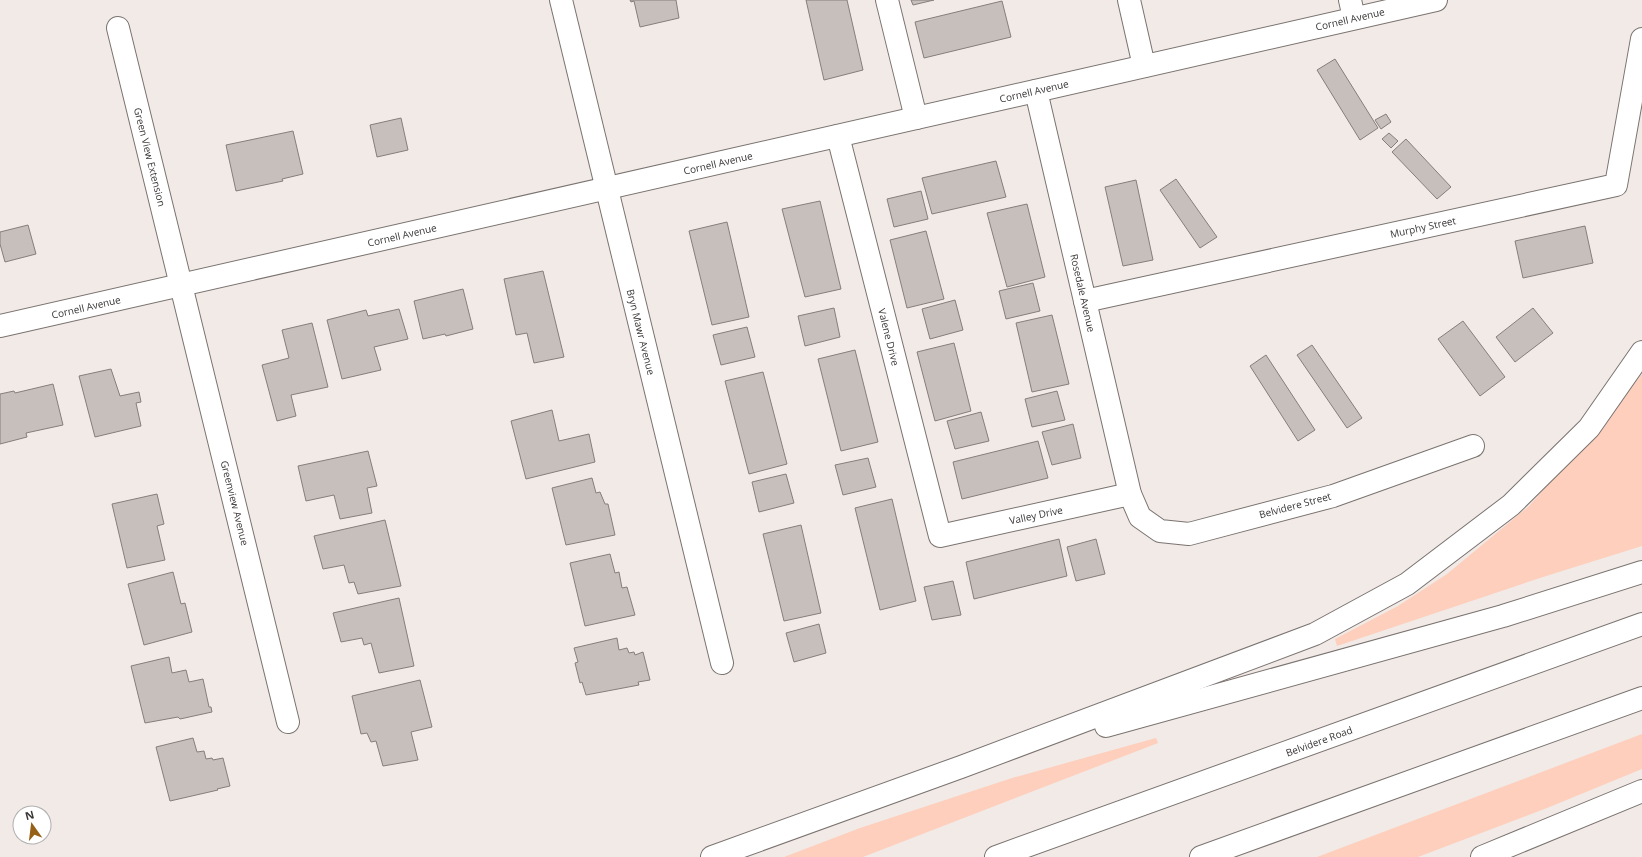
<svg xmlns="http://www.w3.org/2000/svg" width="1642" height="857" font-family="'Open Sans',sans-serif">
	<rect width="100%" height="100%" fill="#f2eae7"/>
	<g fill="#fdcfbc">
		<path d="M 1642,374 L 1642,546 L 1543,577 L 1337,646 L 1335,639 L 1398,606 L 1447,574 L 1529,506 L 1614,410 Z"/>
		<path d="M 1642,734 L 1642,769 L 1547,808 L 1418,857 L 1317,857 Z"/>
		<path d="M 1156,738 L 1158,743 L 863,857 L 784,857 L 860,828 L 1012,778 Z"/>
	</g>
	<g fill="#c7bfbc" stroke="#857e7b">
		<path d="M 630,0 L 676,0 L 679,18 L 640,27 L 634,1 L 631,2 Z"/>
		<path d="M 806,0 L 847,0 L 863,70 L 824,80 Z"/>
		<path d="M 911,0 L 934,0 L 913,5 Z"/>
		<path d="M 1002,1 L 1011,37 L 924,58 L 915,22 Z"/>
		<path d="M 1335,59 L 1378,128 L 1360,140 L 1317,70 Z"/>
		<path d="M 1386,114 L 1391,122 L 1381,129 L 1375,120 Z"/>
		<path d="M 401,118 L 408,150 L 377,157 L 370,125 Z"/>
		<path d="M 293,131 L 303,174 L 282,179 L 283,181 L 236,191 L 226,145 Z"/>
		<path d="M 1389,133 L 1398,141 L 1391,148 L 1382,139 Z"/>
		<path d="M 1406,139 L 1451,187 L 1437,199 L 1392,152 Z"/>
		<path d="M 996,161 L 1006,197 L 932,214 L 922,178 Z"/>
		<path d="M 1176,179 L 1217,237 L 1200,248 L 1160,190 Z"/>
		<path d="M 1136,180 L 1153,260 L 1123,266 L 1105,187 Z"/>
		<path d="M 921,191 L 928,219 L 894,227 L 887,199 Z"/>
		<path d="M 820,201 L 841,289 L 805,297 L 782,209 Z"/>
		<path d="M 1027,204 L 1045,277 L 1007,287 L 987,213 Z"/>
		<path d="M 727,222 L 749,317 L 712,325 L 689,231 Z"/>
		<path d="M 28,225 L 36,254 L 5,262 L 0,244 L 0,232 Z"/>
		<path d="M 1585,226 L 1593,263 L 1523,278 L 1515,241 Z"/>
		<path d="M 926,231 L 944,299 L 907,308 L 890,240 Z"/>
		<path d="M 543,271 L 564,357 L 534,363 L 527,333 L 516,335 L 504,279 Z"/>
		<path d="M 1033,283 L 1040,311 L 1006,319 L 999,291 Z"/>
		<path d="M 463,289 L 473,329 L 446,336 L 445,334 L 423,339 L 414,301 Z"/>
		<path d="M 955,300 L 963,330 L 930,339 L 922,309 Z"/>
		<path d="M 834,308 L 840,337 L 805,346 L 798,316 Z"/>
		<path d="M 1533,308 L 1553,333 L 1515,362 L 1496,337 Z"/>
		<path d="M 399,309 L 408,339 L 374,347 L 381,370 L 342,379 L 327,320 L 366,310 L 368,316 Z"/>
		<path d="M 1052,315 L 1069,384 L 1032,392 L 1016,323 Z"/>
		<path d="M 1463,321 L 1505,377 L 1480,396 L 1438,339 Z"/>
		<path d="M 312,323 L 328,387 L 291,395 L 296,416 L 277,421 L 262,365 L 289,358 L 282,330 Z"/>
		<path d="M 747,327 L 755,357 L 721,365 L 713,335 Z"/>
		<path d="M 954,343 L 971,411 L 935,421 L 917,352 Z"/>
		<path d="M 1312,345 L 1362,418 L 1347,428 L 1297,355 Z"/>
		<path d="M 855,350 L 878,442 L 841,451 L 818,359 Z"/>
		<path d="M 1266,355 L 1315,430 L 1298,441 L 1250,366 Z"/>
		<path d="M 111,369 L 120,396 L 139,392 L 141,402 L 136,403 L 141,426 L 95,437 L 79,376 Z"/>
		<path d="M 763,372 L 787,464 L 749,474 L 725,381 Z"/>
		<path d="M 53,384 L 63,425 L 26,433 L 27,437 L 0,444 L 0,394 L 14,391 L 15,393 Z"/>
		<path d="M 1057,391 L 1065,420 L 1032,427 L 1025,399 Z"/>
		<path d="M 552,410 L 559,441 L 589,434 L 595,462 L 526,479 L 511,421 Z"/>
		<path d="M 981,412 L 989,441 L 955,449 L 947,421 Z"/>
		<path d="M 1073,424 L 1081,458 L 1052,465 L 1042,432 Z"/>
		<path d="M 1038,441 L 1048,478 L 962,499 L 953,462 Z"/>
		<path d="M 368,451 L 377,486 L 367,488 L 372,513 L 340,519 L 334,495 L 306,501 L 298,466 Z"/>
		<path d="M 868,458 L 876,487 L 843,495 L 835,465 Z"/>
		<path d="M 786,474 L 794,503 L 759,512 L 752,482 Z"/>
		<path d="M 592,478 L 596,493 L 600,492 L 605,504 L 608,504 L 615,535 L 566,545 L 552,488 Z"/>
		<path d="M 157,494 L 164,524 L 157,526 L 165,560 L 127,568 L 112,504 Z"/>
		<path d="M 892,499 L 916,601 L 880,610 L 855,508 Z"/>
		<path d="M 385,520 L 401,586 L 358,594 L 354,582 L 349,583 L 344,565 L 323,569 L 314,536 Z"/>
		<path d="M 801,525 L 821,613 L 784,621 L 763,534 Z"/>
		<path d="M 1059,539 L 1067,576 L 974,599 L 966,562 Z"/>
		<path d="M 1096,539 L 1105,574 L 1076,581 L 1067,547 Z"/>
		<path d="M 610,554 L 615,573 L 619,572 L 622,588 L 627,587 L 635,615 L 585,626 L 570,563 Z"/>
		<path d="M 173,572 L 181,604 L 185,603 L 192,632 L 144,645 L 128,584 Z"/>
		<path d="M 953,581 L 961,615 L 932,620 L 924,587 Z"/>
		<path d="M 399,598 L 414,666 L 379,673 L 371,643 L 364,645 L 362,638 L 341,642 L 333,613 Z"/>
		<path d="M 819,624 L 826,653 L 794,662 L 786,633 Z"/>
		<path d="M 617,638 L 619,650 L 627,648 L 629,653 L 634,652 L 635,655 L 643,652 L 650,680 L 638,682 L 639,685 L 586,695 L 582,682 L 580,683 L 575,663 L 578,662 L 574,648 Z"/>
		<path d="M 169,657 L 172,673 L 186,670 L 189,682 L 203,679 L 209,707 L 211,707 L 212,712 L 180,719 L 178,717 L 145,723 L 131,666 Z"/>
		<path d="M 420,680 L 432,727 L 411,732 L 418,760 L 383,766 L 376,741 L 371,742 L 367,733 L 361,734 L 352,696 Z"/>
		<path d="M 193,738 L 197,752 L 204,751 L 206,759 L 212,758 L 213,760 L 223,758 L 230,786 L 217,789 L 218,790 L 170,801 L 156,747 Z"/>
	</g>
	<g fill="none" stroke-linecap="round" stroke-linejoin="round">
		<defs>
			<g id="minor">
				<path d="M 561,0 L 722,663"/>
				<path d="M 887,0 L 916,118"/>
				<path d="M 1129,0 L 1144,66"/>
				<path d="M 1350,0 L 1354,18"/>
				<path d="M 118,28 L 288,722"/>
				<path d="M 1036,91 L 1130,494 L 1140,517 L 1160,531 L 1189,534 L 1333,496 L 1473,446"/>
				<path d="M 838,136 L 940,536 L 1130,494"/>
				<path d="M 1085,301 L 1616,185 L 1642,39"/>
				<path d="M 0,326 L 1436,0"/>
			</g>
			<g id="major">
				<path d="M 1106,726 L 1503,616 L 1642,572"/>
				<path d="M 712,857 L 961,767 L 1315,634 L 1407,584 L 1511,505 L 1589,428 L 1642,352"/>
				<path d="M 996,857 L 1642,624"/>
				<path d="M 1201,857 L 1642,698"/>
				<path d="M 1482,857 L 1642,791"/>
			</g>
		</defs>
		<use href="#minor" stroke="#7a7370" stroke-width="24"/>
		<use href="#major" stroke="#7a7370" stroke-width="24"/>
		<use href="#minor" stroke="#fff" stroke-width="22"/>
		<use href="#major" stroke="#fff" stroke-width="22"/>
	</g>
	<g text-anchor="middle" stroke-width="3" stroke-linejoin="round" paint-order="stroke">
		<g font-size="10" fill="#3a3736" stroke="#fff">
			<text transform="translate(1350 19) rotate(-13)" y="4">Cornell Avenue</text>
			<text transform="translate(1034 91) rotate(-13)" y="4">Cornell Avenue</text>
			<text transform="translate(150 157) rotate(76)" y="4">Green View Extension</text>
			<text transform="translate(718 163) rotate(-13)" y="4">Cornell Avenue</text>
			<text transform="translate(1423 227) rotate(-12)" y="4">Murphy Street</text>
			<text transform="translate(402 235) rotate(-13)" y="4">Cornell Avenue</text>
			<text transform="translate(1083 293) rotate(77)" y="4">Rosedale Avenue</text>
			<text transform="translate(86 307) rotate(-13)" y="4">Cornell Avenue</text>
			<text transform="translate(641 332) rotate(76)" y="4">Bryn Mawr Avenue</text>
			<text transform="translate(889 337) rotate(76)" y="4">Valene Drive</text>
			<text transform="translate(235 503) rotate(76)" y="4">Greenview Avenue</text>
			<text transform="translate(1295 505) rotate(-15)" y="4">Belvidere Street</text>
			<text transform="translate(1036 515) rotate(-12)" y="4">Valley Drive</text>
			<text transform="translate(1319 741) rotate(-20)" y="4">Belvidere Road</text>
		</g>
	</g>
	<g transform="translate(32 825) rotate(346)"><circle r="19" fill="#ffffff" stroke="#b0afaf"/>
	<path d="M0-3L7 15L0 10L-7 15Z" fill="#966116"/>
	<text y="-6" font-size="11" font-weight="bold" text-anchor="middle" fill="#3a3736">N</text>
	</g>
</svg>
